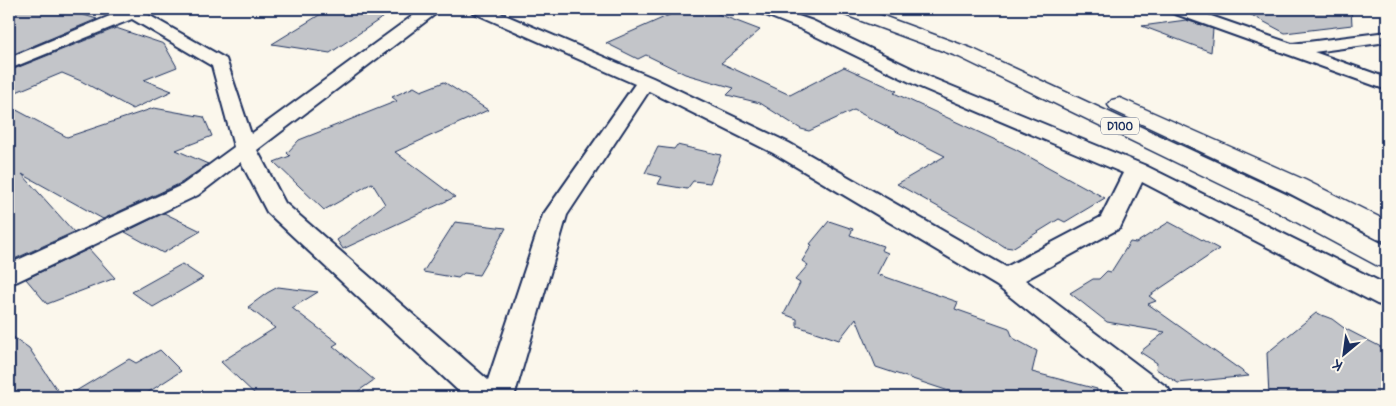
<svg xmlns="http://www.w3.org/2000/svg" width="1396" height="406" font-family="Pangolin,sans-serif">
	<rect width="100%" height="100%" fill="#fbf7ec"/>
	<filter id="ink" filterUnits="userSpaceOnUse"><feTurbulence type="fractalNoise" baseFrequency=".02" numOctaves="2"/><feDisplacementMap in="SourceGraphic" scale="10" xChannelSelector="R" yChannelSelector="G"/><feConvolveMatrix kernelMatrix="1 2 1 2 8 2 1 2 1" color-interpolation-filters="sRGB"/></filter>
	<g filter="url(#ink)">
		<g fill="#c3c5c9" stroke="#1b2f5e">
			<path d="M 18,9 L 64,9 L 97,19 L 9,56 L 9,13 Z"/>
			<path d="M 329,9 L 395,9 L 330,53 L 272,44 Z"/>
			<path d="M 683,9 L 705,9 L 760,30 L 721,63 L 790,95 L 844,67 L 897,91 L 894,93 L 1015,149 L 1105,198 L 1065,222 L 1059,219 L 1012,248 L 1005,247 L 976,228 L 897,184 L 945,156 L 854,110 L 809,131 L 801,129 L 760,103 L 727,95 L 734,88 L 685,74 L 646,55 L 638,59 L 606,43 Z"/>
			<path d="M 1240,9 L 1351,9 L 1352,25 L 1285,33 Z"/>
			<path d="M 1186,20 L 1213,29 L 1211,52 L 1142,26 Z"/>
			<path d="M 116,28 L 164,44 L 177,67 L 144,80 L 172,91 L 133,109 L 81,81 L 62,73 L 9,95 L 9,71 Z"/>
			<path d="M 444,82 L 488,110 L 395,152 L 455,197 L 343,249 L 337,240 L 385,204 L 372,183 L 324,210 L 274,162 L 290,156 L 287,153 L 299,140 L 397,101 L 392,97 L 414,87 L 421,91 Z"/>
			<path d="M 9,106 L 67,137 L 154,108 L 204,117 L 212,136 L 176,150 L 208,164 L 181,183 L 103,219 L 22,174 L 74,232 L 10,261 Z"/>
			<path d="M 677,145 L 721,155 L 710,183 L 693,181 L 687,189 L 658,184 L 662,177 L 645,173 L 658,147 L 674,149 Z"/>
			<path d="M 164,213 L 201,231 L 163,253 L 125,232 Z"/>
			<path d="M 829,221 L 853,229 L 850,235 L 883,246 L 881,250 L 888,253 L 877,274 L 958,302 L 955,309 L 1009,328 L 1013,338 L 1037,351 L 1032,372 L 1097,389 L 1096,397 L 967,397 L 876,367 L 856,318 L 839,340 L 797,326 L 797,319 L 784,314 L 800,283 L 795,280 L 808,265 L 802,261 L 812,245 L 810,244 Z"/>
			<path d="M 455,222 L 506,228 L 479,275 L 464,273 L 458,278 L 423,272 Z"/>
			<path d="M 1169,222 L 1219,249 L 1149,296 L 1156,301 L 1148,304 L 1249,376 L 1178,383 L 1156,369 L 1157,363 L 1140,352 L 1165,332 L 1107,322 L 1070,293 L 1093,279 L 1099,279 L 1107,271 L 1111,272 L 1130,242 L 1136,243 Z"/>
			<path d="M 89,249 L 115,278 L 47,304 L 26,279 Z"/>
			<path d="M 182,264 L 203,278 L 153,307 L 132,292 Z"/>
			<path d="M 278,287 L 318,292 L 292,308 L 338,343 L 333,346 L 374,380 L 350,397 L 258,397 L 221,362 L 275,328 L 248,307 L 267,293 Z"/>
			<path d="M 1316,313 L 1332,319 L 1344,328 L 1381,347 L 1387,353 L 1387,397 L 1269,397 L 1267,353 Z"/>
			<path d="M 9,334 L 29,348 L 62,397 L 9,397 Z"/>
			<path d="M 160,350 L 181,371 L 141,397 L 66,397 L 129,359 L 136,363 Z"/>
		</g>
		<g fill="none" stroke-linecap="round" stroke-linejoin="round">
			<defs>
				<g id="street">
					<path d="M 111,9 L 146,9 L 145,13 L 226,59 L 251,134 L 422,9 L 440,9 L 438,12 L 257,150 L 285,203 L 488,380 L 543,215 L 635,84 L 472,12 L 470,9 L 491,9 L 653,78 L 789,143 L 1006,267 L 1101,217 L 1123,173 L 920,87 L 801,29 L 758,12 L 756,9 L 778,9 L 813,21 L 934,79 L 1144,165 L 1387,285 L 1387,307 L 1377,304 L 1142,182 L 1120,228 L 1025,280 L 1168,388 L 1173,397 L 1135,397 L 997,286 L 773,153 L 649,91 L 567,215 L 514,397 L 465,397 L 267,212 L 241,162 L 198,195 L 18,281 L 9,284 L 9,264 L 182,185 L 234,147 L 212,66 L 132,19 L 9,69 L 9,58 L 117,13 Z"/>
					<path d="M 1168,9 L 1191,9 L 1292,44 L 1387,32 L 1387,42 L 1314,52 L 1387,78 L 1387,90 L 1170,12 Z"/>
				</g>
				<g id="highway">
					<path d="M 838,9 L 864,9 L 973,49 L 1292,197 L 1387,246 L 1387,268 L 1376,265 L 1272,209 L 959,57 L 840,13 Z"/>
					<path d="M 1120,98 L 1305,180 L 1387,221 L 1387,241 L 1377,239 L 1287,192 L 1112,110 L 1108,105 L 1112,100 Z"/>
				</g>
			</defs>
			<use href="#street" stroke="#1b2f5e" stroke-width="4"/>
			<use href="#highway" stroke="#1b2f5e" stroke-width="3"/>
			<use href="#street" fill="#fbf7ec" fill-rule="evenodd"/>
			<use href="#highway" fill="#fbf7ec" fill-rule="evenodd"/>
		</g>
	</g>
	<g text-anchor="middle" stroke-width="5" stroke-linejoin="round" paint-order="stroke">
		<rect fill="#fbf7ec" stroke="#5e6b89" stroke-width="1" x="1101" y="117.5" width="38" height="17" rx="4"/>
		<g font-size="11" font-weight="bold" fill="#1b2f5e">
			<text x="1120" y="130">D100</text>
		</g>
	</g>
	<rect width="1396" height="406" fill="none" stroke="#fbf7ec" stroke-width="30"/>
	<rect x="15" y="15" width="1366" height="376" fill="none" stroke="#1b2f5e" stroke-width="2" filter="url(#ink)"/>
	<g transform="translate(1344 354) rotate(209)" stroke="#fbf7ec" stroke-width="4" paint-order="stroke">
	<path d="M0-4L9 19L0 12L-9 19Z" fill="#1b2f5e"/>
	<text y="-8" font-size="14" font-weight="bold" text-anchor="middle" fill="#1b2f5e">K</text>
	</g>
</svg>
